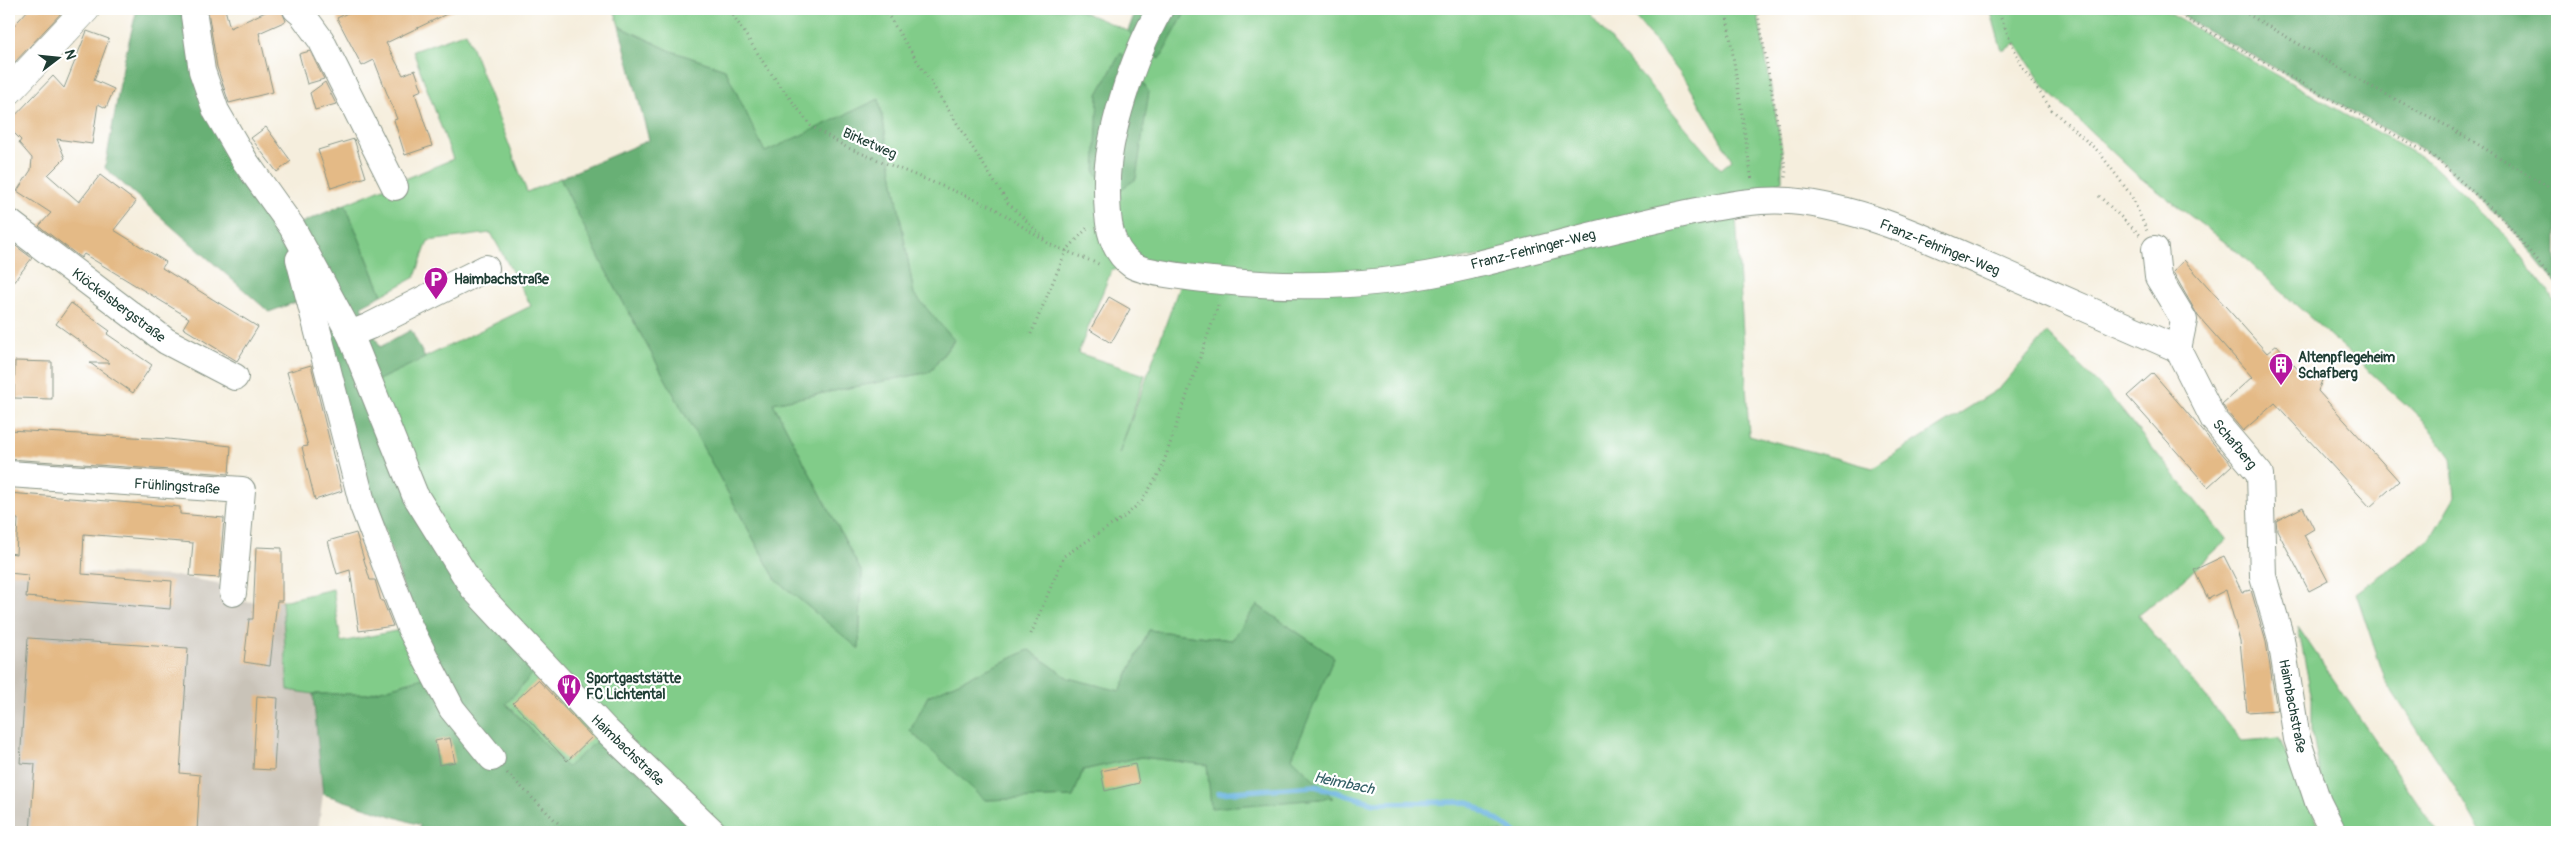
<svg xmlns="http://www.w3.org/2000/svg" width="2566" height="841" font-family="Pangolin,sans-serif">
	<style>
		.industrial { fill: #c9c3b8 }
		.green { fill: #81cc89; stroke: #50845e; fill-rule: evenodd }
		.forest { fill: #68b075; stroke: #447654 }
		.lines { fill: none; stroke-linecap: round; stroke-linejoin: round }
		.stream { stroke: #65b1de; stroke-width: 5.5 }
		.building { fill: #e4ba86 }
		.minor-casing { stroke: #8a9688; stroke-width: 28 }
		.major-casing { stroke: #8a9688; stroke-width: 29 }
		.path { stroke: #8a9688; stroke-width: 3; stroke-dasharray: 1 4; stroke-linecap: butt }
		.minor { stroke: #fff; stroke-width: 26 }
		.major { stroke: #fff; stroke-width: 28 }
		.labels { text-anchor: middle; stroke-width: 4.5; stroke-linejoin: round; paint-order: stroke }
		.street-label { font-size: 14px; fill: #1f3d34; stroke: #fff }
		.poi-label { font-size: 14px; font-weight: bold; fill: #1f3d34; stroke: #fff; text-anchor: start }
		.water-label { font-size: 15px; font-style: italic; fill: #346067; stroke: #fff }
	</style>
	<rect width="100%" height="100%" fill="#fff"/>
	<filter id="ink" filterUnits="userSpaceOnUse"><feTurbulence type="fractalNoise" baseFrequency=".02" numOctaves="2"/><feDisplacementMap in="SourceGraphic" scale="10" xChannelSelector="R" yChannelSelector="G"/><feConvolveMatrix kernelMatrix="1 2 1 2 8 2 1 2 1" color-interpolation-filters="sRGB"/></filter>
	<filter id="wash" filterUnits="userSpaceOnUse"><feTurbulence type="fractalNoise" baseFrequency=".0096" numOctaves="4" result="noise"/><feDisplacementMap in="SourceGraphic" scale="20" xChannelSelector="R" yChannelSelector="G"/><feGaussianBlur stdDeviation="1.12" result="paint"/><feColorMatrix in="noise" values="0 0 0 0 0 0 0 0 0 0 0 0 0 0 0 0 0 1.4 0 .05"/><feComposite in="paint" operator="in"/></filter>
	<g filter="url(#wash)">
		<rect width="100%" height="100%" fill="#f5eedd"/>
		<path class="industrial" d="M9,569L175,576L218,583L233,602L282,601L288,689L313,694L323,794L318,832H10Z"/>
		<g class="green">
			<path d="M614,9H1076L1128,31L1159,59L1187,9H1585L1721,169L1732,160L1687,82L1629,9H1757L1782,150V181L1764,190L1512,250L1356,278L1261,280L1185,277L1233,292L1387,289L1469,275L1692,218L1736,215L1749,435L1873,468L2000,388L2047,333L2111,397L2227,540L2183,580L2138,615L2242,741L2279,738L2321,832H708L662,791L597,742L567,768L506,703L535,671L475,590L415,495L370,384L531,306L491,233L428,241L415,277L382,295L345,204L453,159L413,51L466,32L527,192L560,178L605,269L776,580L859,648L862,573L773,403L930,372L954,341L914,294L879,99L765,153L725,69L671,51L619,26ZM1112,269L1183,276L1119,454L1145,375L1078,353ZM1257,605L1334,657L1291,758L1333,798L1211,807L1208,765L1141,757L1083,770L1073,797L986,800L910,731L928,696L1029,650L1068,678L1120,691L1149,630L1232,640Z"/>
			<path d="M1990,9H2162L2429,162L2499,228L2557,303V832H2481L2454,785L2386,682L2356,593L2430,539L2455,496L2451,458L2424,421L2239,253L2138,176L2046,89L2016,44L2002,51Z"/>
			<path d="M333,589L341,642L410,628L441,673L367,694H313L288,690L282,601Z"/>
			<path d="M2298,627L2424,813L2438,832H2342L2324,797L2312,730V698Z"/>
		</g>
		<g class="forest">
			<path d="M137,9H186L202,71L292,227L345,204L382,295L361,306L380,347L411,330L425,358L370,384L415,495L535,671L506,704L567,767L597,741L662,791L708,832H419L420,825L323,794L313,694H367L441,673L416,625L307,298L269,312L105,168L124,61Z"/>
			<path d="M1136,9H1187L1160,59L1128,31Z"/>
			<path d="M2173,9H2557V285L2504,220L2433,156L2190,21Z"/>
			<path d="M619,26L671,51L725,69L765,152L879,99L914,294L954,340L930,372L773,403L862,573L859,649L776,580L605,269L560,178L649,140Z"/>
			<path d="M1121,52L1149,92L1136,179L1117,192L1095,173L1098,94Z"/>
			<path d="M1257,605L1334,657L1292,758L1333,798L1211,808L1207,765L1141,757L1083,770L1073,797L985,800L910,731L928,696L1029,650L1068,678L1120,691L1149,630L1232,640Z"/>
		</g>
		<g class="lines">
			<path class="stream" d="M1219,793L1315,786L1374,803L1469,802L1515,832"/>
		</g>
		<g id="blocks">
			<g class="building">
				<path d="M29,9H65L14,63L9,58V31Z"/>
				<path d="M216,9H225L230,28L272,9H281L286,21L259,33L273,92L229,103L217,67L208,11Z"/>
				<path d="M356,9H457L386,43L403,75L415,70L422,90L415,93L432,146L405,155L394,120L397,119L374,60L362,66L337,18Z"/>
				<path d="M87,31L109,39L94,80L114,89L106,108L98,104L92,144L57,139L65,158L48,175L79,202L100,175L136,202L114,230L166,262L162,268L258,327L237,361L183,328L189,318L84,254L81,258L39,226L51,213L17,191L31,170L32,158L19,143L21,140L9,128V122L53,76L64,88Z"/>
				<path d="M310,51L324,79L307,84L299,54Z"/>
				<path d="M325,82L336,104L315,110L310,93Z"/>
				<path d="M266,127L291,161L277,172L251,138Z"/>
				<path d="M354,139L366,177L331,188L318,150Z"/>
				<path d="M9,241L32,258L9,288Z"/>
				<path d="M2184,260L2267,353L2277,345L2300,372H2325L2318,391L2399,481L2370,507L2275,403L2243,431L2227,412L2222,404L2252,377L2198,316L2173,272Z"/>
				<path d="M1109,297L1130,309L1111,343L1090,330Z"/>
				<path d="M71,303L110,331L107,334L152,365L133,393L90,363H110L56,324Z"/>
				<path d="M15,361L52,362V399L14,398Z"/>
				<path d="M311,365L342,491L315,500L302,447L308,446L287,372Z"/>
				<path d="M2153,373L2232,465L2208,487L2127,396Z"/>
				<path d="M9,430L168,439L231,446L229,474L9,459Z"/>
				<path d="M9,493L180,507V514L224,518L219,578L190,576L193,543L84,534L82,574L172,581L170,609L26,597L28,575L9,573V553L16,554L18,519L9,518Z"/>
				<path d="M2303,507L2314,529L2304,535L2328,581L2309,591L2277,530L2276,521Z"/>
				<path d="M356,533L370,580H375L381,601H383L393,626L359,631L350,570L337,574L328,541Z"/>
				<path d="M256,547L282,548V601H277L270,666L244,662L249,619H253Z"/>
				<path d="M2224,556L2242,592L2251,590L2266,642L2277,710L2247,712L2240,641L2226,590L2208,599L2194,570Z"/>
				<path d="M28,638L188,648L180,773L200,775L197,832H30L35,764L20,763Z"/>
				<path d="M538,680L592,737L567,761L513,703Z"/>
				<path d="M257,696L278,698L274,770L253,769Z"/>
				<path d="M450,738L455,762L439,765L435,741Z"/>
				<path d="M1135,764L1139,783L1105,791L1101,771Z"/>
			</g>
		</g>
	</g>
	<g filter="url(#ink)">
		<use href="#blocks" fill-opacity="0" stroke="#8a9688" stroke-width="1"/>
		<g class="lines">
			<defs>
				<g id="minor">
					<path d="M193,9L202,71L216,111L245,161L292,227L350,334L415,495L473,588L606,730L713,832"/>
					<path d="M296,9L302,14L321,40L395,187"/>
					<path d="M1160,9C1134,54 1105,139 1107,190C1107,216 1108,248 1132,265C1144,273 1196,278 1212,280C1298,290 1386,286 1470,266C1541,249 1611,229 1683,214C1719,207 1753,198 1790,201C1860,207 1927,239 1991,267C2053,294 2116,322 2178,349"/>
					<path d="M9,222L166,341L235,377"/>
					<path d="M2155,249L2158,277L2184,320L2178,349"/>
					<path d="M299,259L363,506L390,577L410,628L452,709L492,758"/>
					<path d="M350,334L370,326L486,268"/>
					<path d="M2178,349L2214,420L2260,474L2263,576L2281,639L2297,739L2318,802L2333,832"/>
					<path d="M9,474L242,490L233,593"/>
				</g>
				<path id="major" d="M9,91L86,9"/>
			</defs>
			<use href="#minor" class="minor-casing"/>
			<use href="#major" class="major-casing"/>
			<g class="path">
				<path d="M725,9L733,15L767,68L811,126L846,147L991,206L1051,245"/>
				<path d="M884,9L1008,203L1045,239"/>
				<path d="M1726,9L1752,181"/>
				<path d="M1757,9L1786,171L1785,178"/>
				<path d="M1997,9L2022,67L2052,110L2099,152L2131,195L2147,231"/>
				<path d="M2173,9L2190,21L2433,156L2504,220L2557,285"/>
				<path d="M2239,9L2372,87L2449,127L2557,192"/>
				<path d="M2099,196L2140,235"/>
				<path d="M1051,245L1101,265"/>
				<path d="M1031,334L1066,251L1088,227"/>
				<path d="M1031,634L1064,556L1124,517L1142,501L1161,470L1219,303"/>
				<path d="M507,773L567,832"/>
			</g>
			<use href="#minor" class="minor"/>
			<use href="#major" class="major"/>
		</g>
	</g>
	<defs>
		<symbol id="parking-pin" viewBox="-11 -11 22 30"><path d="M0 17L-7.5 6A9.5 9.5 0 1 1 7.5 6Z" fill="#b5179e" stroke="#fff"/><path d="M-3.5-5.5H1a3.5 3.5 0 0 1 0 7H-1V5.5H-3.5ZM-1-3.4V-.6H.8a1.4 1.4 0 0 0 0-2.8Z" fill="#fff"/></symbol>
		<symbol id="building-pin" viewBox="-11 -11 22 30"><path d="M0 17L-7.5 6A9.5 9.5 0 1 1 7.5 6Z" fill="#b5179e" stroke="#fff"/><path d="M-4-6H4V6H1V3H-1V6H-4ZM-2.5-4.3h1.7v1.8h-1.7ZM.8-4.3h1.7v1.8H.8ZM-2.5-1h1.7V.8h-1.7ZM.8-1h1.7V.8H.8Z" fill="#fff"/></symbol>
		<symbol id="restaurant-pin" viewBox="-11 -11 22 30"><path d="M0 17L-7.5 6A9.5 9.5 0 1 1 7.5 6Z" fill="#b5179e" stroke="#fff"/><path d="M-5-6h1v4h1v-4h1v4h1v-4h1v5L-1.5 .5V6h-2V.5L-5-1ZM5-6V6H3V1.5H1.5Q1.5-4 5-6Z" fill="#fff"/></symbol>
	</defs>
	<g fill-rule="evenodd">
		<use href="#parking-pin" x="422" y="265" width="28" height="38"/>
		<use href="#building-pin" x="2267" y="351" width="28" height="38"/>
		<use href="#restaurant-pin" x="555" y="672" width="28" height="38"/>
	</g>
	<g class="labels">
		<g class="street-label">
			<text transform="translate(870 143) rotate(24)" y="5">Birketweg</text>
			<text transform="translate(1940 247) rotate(22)" y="5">Franz-Fehringer-Weg</text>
			<text transform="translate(1533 249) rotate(-14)" y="5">Franz-Fehringer-Weg</text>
			<text transform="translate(119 305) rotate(37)" y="5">Klöckelsbergstraße</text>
			<text transform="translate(2235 444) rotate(50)" y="5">Schafberg</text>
			<text transform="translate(177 486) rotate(4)" y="5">Frühlingstraße</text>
			<text transform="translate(2293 706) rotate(79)" y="5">Haimbachstraße</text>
			<text transform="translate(628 750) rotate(44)" y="5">Haimbachstraße</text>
		</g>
		<g class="poi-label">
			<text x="454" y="284">Haimbachstraße</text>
			<text x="2298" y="362">Altenpflegeheim<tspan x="2298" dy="16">Schafberg</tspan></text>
			<text x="586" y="683">Sportgaststätte<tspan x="586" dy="16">FC Lichtental</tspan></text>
		</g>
		<g class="water-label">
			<text transform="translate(1344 783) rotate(12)" y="5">Heimbach</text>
		</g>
	</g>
	<rect width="2566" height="841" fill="none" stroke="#fff" stroke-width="30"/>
	<g transform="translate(58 58) rotate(74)" stroke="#ffffff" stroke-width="4" paint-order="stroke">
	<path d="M0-4L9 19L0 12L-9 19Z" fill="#1f3d34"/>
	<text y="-8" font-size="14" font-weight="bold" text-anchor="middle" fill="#1f3d34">N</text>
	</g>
</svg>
